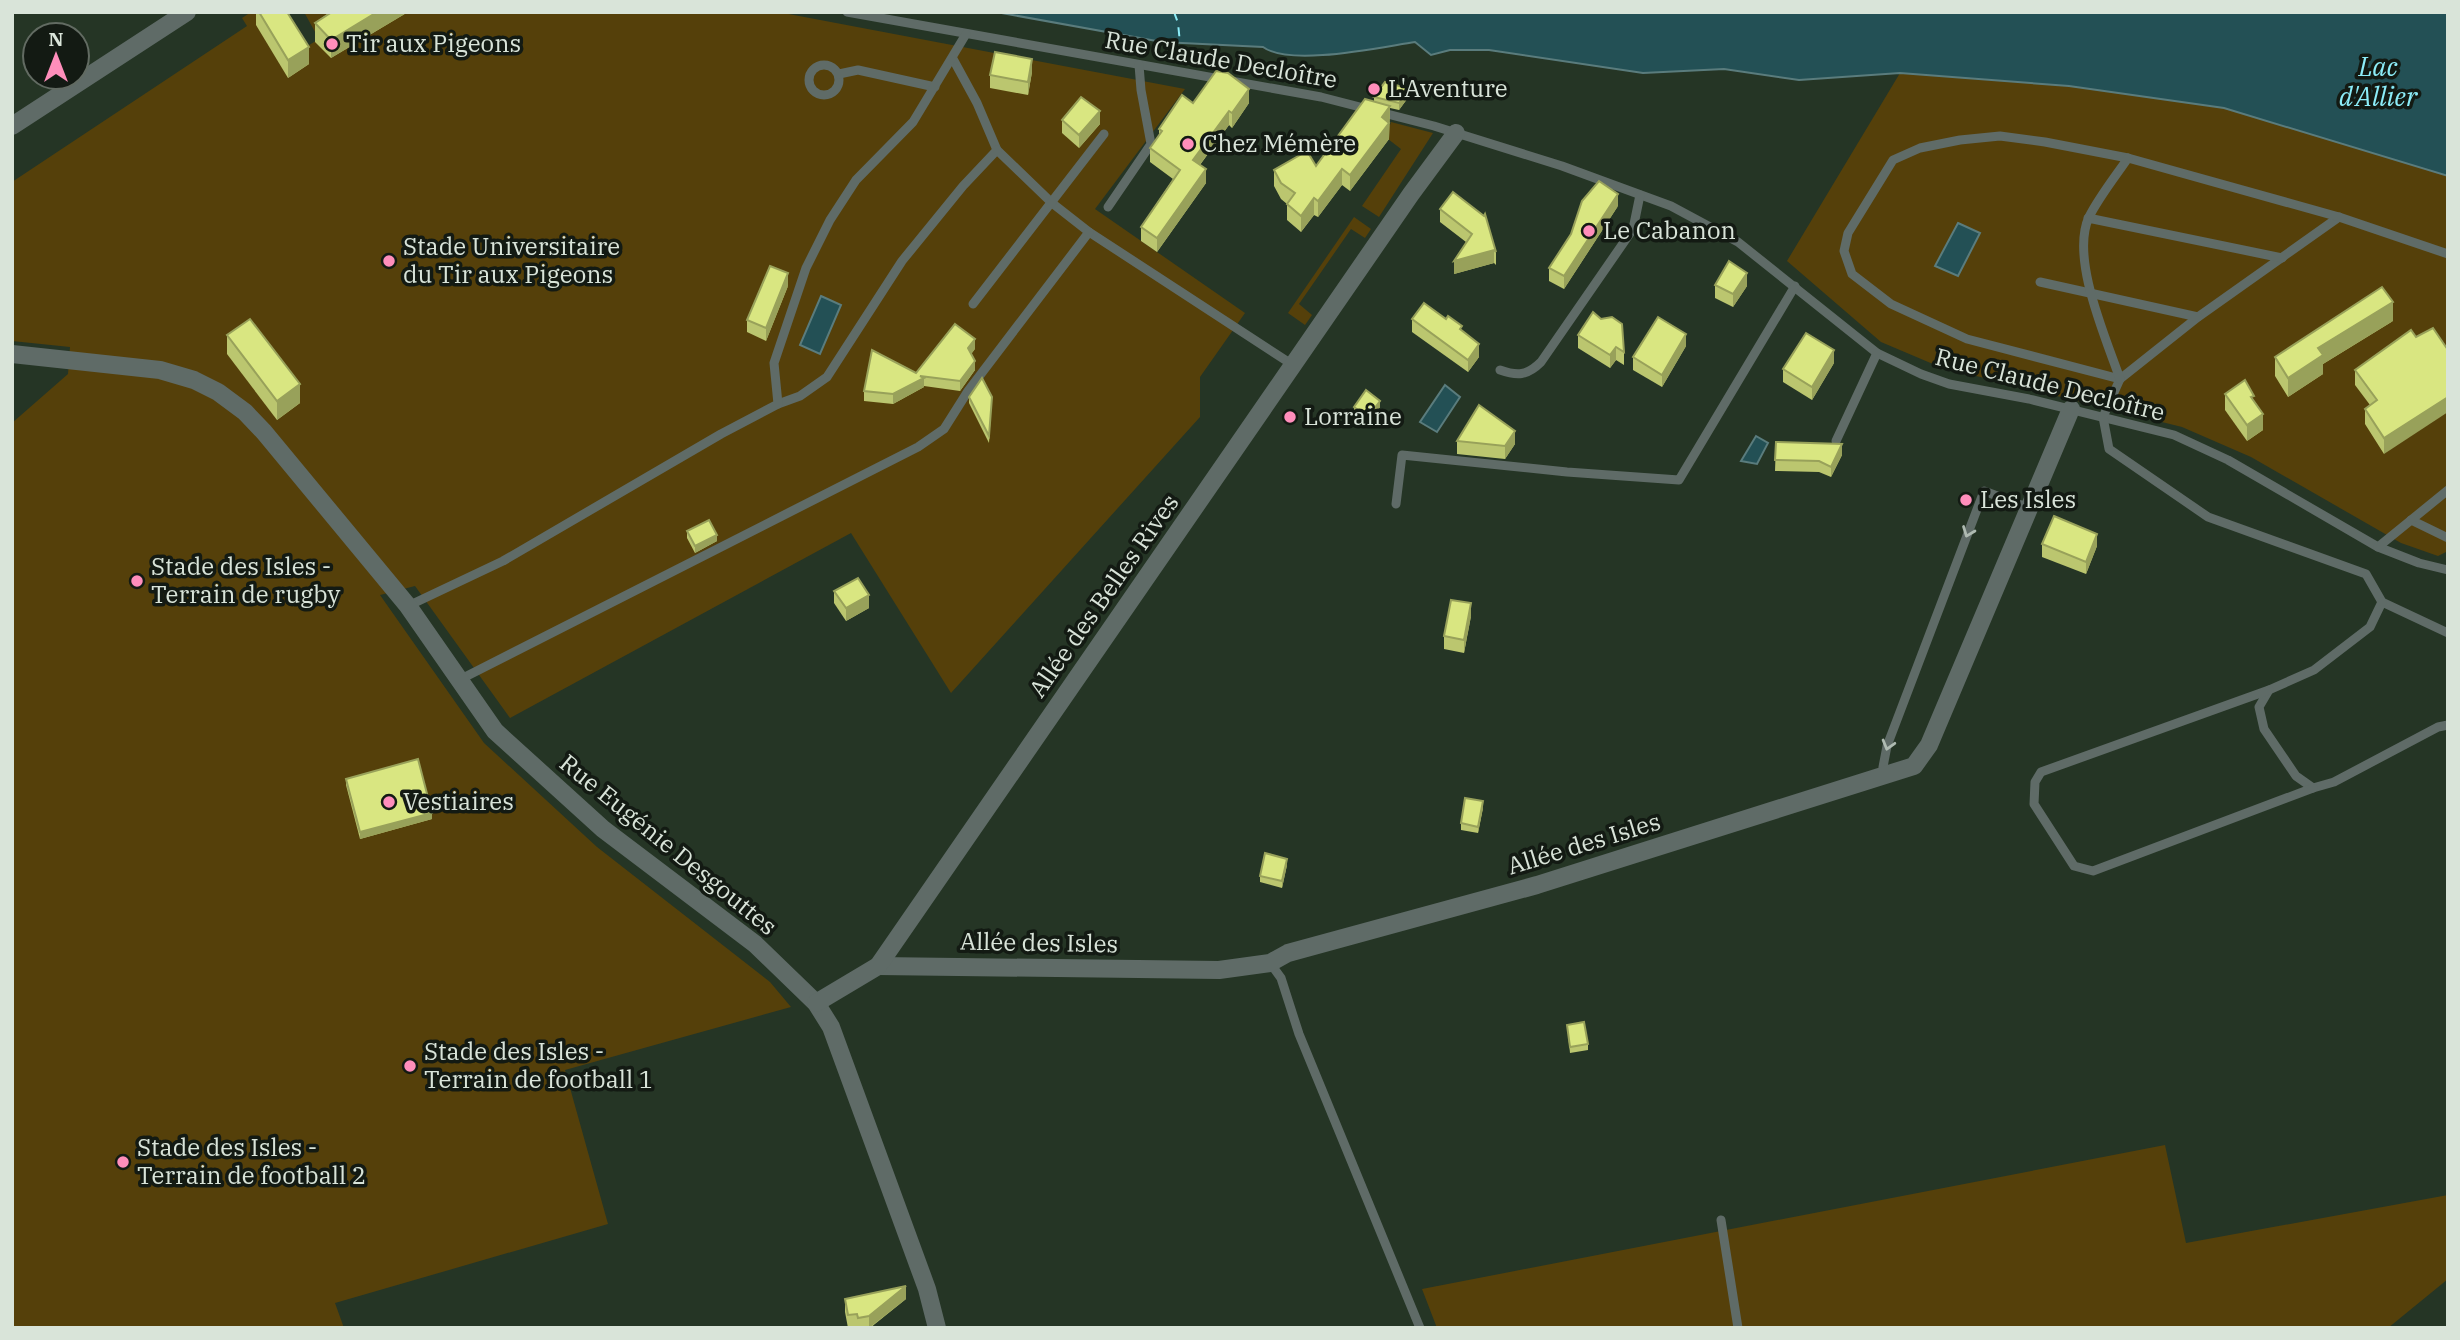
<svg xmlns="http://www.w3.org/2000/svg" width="2460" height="1340" font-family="'IBM Plex Serif',serif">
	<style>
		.green { fill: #55400a }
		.water { fill: #235055; stroke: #5a7c7d; stroke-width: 2 }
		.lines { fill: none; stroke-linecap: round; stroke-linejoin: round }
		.ferry { stroke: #8cedf8; stroke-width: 2; stroke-dasharray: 9 7; stroke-linecap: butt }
		.lane { stroke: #5f6b67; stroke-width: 9 }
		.street { stroke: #5f6b67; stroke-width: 18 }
		.wall { fill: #bbc66f }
		.shaded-wall { fill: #98a15a }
		.building { fill: #d9e681; stroke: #98a15a; stroke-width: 2 }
		.oneway { stroke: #aebab1 }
		.poi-dot { fill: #ff8ebb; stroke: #131a13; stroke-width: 2.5 }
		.labels { text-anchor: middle; stroke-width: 7; stroke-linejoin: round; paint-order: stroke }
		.poi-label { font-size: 24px; fill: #d9e4d9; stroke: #131a13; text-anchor: start }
		.street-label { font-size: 24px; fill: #d9e4d9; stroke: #131a13 }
		.water-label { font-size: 26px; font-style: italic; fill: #8cedf8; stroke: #131a13 }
	</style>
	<rect width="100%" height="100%" fill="#253525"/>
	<g class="green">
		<path d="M251,12H275L301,50L319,39L304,12H778L1185,89L1095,209L1245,313L1200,377V417L951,693L851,533L510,718L415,586L380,595L484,743L597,847L770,982L791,1007L565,1070L608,1224L335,1303L344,1328H12V423L68,374L70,347L12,341V182L247,26L242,18Z"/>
		<path d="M1900,73L2069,86L2224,108L2448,176V551L2438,556L2401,543L2251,457L2182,427L1940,367L1881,342L1787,261Z"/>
		<path d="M1391,122L1433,133L1379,217L1362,206L1401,149L1388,139L1387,124L1390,125Z"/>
		<path d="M1354,217L1371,229L1365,238L1351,229L1299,304L1312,315L1305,325L1288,313Z"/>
		<path d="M2165,1145L2186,1243L2448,1195V1279L2388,1328H1437L1422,1289Z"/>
	</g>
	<g class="water">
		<path d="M996,12H2448V176L2224,108L2069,86L1900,73L1799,80L1724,69L1643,73L1489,50H1450L1431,55L1415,42C1381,47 1290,67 1263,47L1162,42Z"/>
		<path d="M1958,223L1980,233L1958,276L1935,266Z"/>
		<path d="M821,296L841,305L820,354L800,345Z"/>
		<path d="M1445,385L1460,397L1437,432L1420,422Z"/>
		<path d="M1756,436L1768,443L1757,464L1741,461Z"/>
	</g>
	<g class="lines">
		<path class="ferry" d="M1174,12L1178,23L1180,43"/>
		<g class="lane">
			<path d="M847,12L1321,97L1434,126L1562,166L1671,206L1738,242L1877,353L1921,374L1949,384L2029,399L2174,435L2228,460L2378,547L2419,563L2448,570"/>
			<path d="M953,59L977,103L997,150L1052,203L1089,232L1293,365"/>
			<circle cx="824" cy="80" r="15"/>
			<path d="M839,74L858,70L935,87"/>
			<path d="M1108,207L1151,144L1141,90L1139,65"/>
			<path d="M2339,217L2198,317L2120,379L2103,417L2109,449L2208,517L2366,574L2382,602L2448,633"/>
			<path d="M2088,218L2282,258"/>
			<path d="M2040,282L2198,317"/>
			<path d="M973,304L1104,134"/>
			<path d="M1500,370C1517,376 1527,376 1541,362L1633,229L1640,195"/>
			<path d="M2120,379L1967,339L1891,304L1852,274L1844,251L1848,233L1893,160L1920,148L1960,140L2000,136L2045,142L2128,158L2339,217L2448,254"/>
			<path d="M2120,379C2106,338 2070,258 2089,217C2099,197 2115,177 2128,158"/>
			<path d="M778,404L800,396L827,377L902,261L963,186L997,150"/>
			<path d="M1836,441L1877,353"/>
			<path d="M1396,504L1402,455L1567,472L1679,480L1795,286"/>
			<path d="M2411,520L2448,538"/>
			<path d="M2378,547L2448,490"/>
			<path d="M2382,602L2370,627L2314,670L2269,690L2259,707L2264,729L2296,776L2313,788L2334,782L2438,727L2448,725"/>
			<path d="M408,606L503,561L721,434L778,404L774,363L806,268L830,220L856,180L913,122L966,34"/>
			<path d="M461,679L918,447L944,429L968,391L1089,232"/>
			<path d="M2269,690L2041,772L2035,782L2034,804L2074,866L2093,871L2313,788"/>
			<path d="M1885,776L1883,767L1887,746L1984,491L2029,508"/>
			<path d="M1270,963L1281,978L1299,1034L1420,1328"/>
			<path d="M1721,1220L1738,1328"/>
		</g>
		<g class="street">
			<path d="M12,126L187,12"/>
			<path d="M12,354L160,370L194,380L218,392L245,412L264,432L408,606L495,731L603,829L755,944L816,1003L831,1027L927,1289L937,1328"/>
			<path d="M878,966L1219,970L1270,963L1288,953L1537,885L1914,766L1929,745L2071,409"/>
			<path d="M816,1003L878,966L887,953L1411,194L1456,133"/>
		</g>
	</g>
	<g class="wall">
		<path d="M256,12H287L309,64L288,78L256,25Z"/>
		<path d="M330,12H408L331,58L315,42V23Z"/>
		<path d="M1032,72L1028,95L990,88V75Z"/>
		<path d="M1410,95L1399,110L1390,108L1389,139L1350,191L1342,185L1318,217L1314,215L1301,232L1287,220V204L1281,199L1274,186V170L1316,166L1374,102V97Z"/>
		<path d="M1193,103H1249L1232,128L1229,125L1200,165L1206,183L1157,252L1141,241V227L1173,179L1150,162V148L1159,135V129Z"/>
		<path d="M1062,120L1100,124L1079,148L1062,133Z"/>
		<path d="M1618,206L1564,289L1549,281V268Z"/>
		<path d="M1440,209L1496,252V265L1494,263L1454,274L1466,242L1440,222Z"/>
		<path d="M1715,285L1747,286L1733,307L1715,298Z"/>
		<path d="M788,286L766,341L747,332V320Z"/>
		<path d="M1593,312L1624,352V365L1616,360L1610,368L1578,348V335Z"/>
		<path d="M1412,319L1462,331L1479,357L1468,372L1412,332Z"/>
		<path d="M2393,321L2323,364V374L2288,397L2275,376V357Z"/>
		<path d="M2411,330L2384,454L2365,424V409L2370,405L2355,385V370Z"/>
		<path d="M227,335L300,403L277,420L227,354Z"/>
		<path d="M1686,346L1662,387L1633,370V357Z"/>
		<path d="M975,349L971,354L975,370L960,391L924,386V387L893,404L864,401V391L916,373Z"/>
		<path d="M1834,363L1812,400L1783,382V369Z"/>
		<path d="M2225,394L2254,401L2263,430L2247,441L2225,410Z"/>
		<path d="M969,397H992L989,443L969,403Z"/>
		<path d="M1354,407H1380L1368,424L1354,413Z"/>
		<path d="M1457,441L1515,444L1505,459L1457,454Z"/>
		<path d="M1776,442L1842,455L1831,477L1819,472L1775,471Z"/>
		<path d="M687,531L717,541L695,553L687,538Z"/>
		<path d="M2042,544L2097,546L2086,574L2042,557Z"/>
		<path d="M834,591L869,608L846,621L834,603Z"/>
		<path d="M1471,616L1464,653L1444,649V636Z"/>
		<path d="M346,779L432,819L360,839L346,785Z"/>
		<path d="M1483,808L1478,833L1461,830V823Z"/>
		<path d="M1287,865L1282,888L1260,882V876Z"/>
		<path d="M1567,1025L1588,1044V1050L1570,1053Z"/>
		<path d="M845,1299H906L870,1328H848L845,1312Z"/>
	</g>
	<g class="shaded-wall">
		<path d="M377,12H408L331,58V40Z"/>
		<path d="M309,47V64L288,78V60Z"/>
		<path d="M1032,59V72L1028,95V82Z"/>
		<path d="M1249,89V103L1232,128V113Z"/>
		<path d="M1410,89V95L1399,110V103Z"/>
		<path d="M1390,106L1389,139L1350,191V175L1382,117Z"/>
		<path d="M1100,111V124L1079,148V135Z"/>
		<path d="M1229,111V125L1193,174V160Z"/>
		<path d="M1206,169V183L1157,252V238Z"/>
		<path d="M1342,169V185L1318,217V201Z"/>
		<path d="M1618,194V206L1564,289V276Z"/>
		<path d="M1314,198V215L1301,232V216Z"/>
		<path d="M1494,250V263L1454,274V261Z"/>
		<path d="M788,273V286L766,341V328Z"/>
		<path d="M1747,273V286L1733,307V294Z"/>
		<path d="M2393,302V321L2323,364V374L2288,397V378L2318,348Z"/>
		<path d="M1686,334V346L1662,387V375Z"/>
		<path d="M975,339V349L968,358V348Z"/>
		<path d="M1479,344V357L1468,372V360Z"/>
		<path d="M1616,347V360L1610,368V355Z"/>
		<path d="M1834,350V363L1812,400V387Z"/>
		<path d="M975,361V370L960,391V381Z"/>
		<path d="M924,378V387L893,404V394Z"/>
		<path d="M300,384V403L277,420V401Z"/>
		<path d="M2448,397V412L2384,454V438Z"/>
		<path d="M1380,401V407L1368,424V417Z"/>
		<path d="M2263,414V430L2247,441V425Z"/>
		<path d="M1515,431V444L1505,459V446Z"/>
		<path d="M1842,444V455L1831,477V467Z"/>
		<path d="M2097,534V546L2086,574V562Z"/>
		<path d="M717,535V541L695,553V546Z"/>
		<path d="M869,595V608L846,621V608Z"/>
		<path d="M1471,603V616L1464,653V640Z"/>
		<path d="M1483,801V808L1478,833V827Z"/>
		<path d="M432,813V819L360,839V832Z"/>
		<path d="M1287,859V865L1282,888V881Z"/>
		<path d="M906,1286V1299L869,1328V1316Z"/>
	</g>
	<g class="building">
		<path d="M259,12H287L309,47L288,60Z"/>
		<path d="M332,12H377L331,40L315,23Z"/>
		<path d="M995,52L1032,59L1028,82L990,75Z"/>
		<path d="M1216,71L1228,73L1249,89L1232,113L1229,111L1193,160L1206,169L1157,238L1141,227L1180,170L1150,148L1162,131L1159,129L1182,95L1193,103Z"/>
		<path d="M1385,82L1410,89L1399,103L1374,97Z"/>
		<path d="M1081,97L1100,111L1079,135L1062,120Z"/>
		<path d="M1365,99L1390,106L1382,117L1389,123L1350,175L1342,169L1318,201L1314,198L1301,216L1287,204L1295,193L1281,183L1274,170L1307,151L1316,166Z"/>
		<path d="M1599,181L1618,194L1564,276L1549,268L1571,234L1582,201Z"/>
		<path d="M1453,192L1484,216L1485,214L1496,252L1494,250L1454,261L1472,234L1440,209Z"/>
		<path d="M1729,261L1747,273L1733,294L1715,285Z"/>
		<path d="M770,266L788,273L766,328L747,320Z"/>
		<path d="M2382,287L2393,302L2318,348L2323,355L2288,378L2275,357Z"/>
		<path d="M1424,303L1446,319L1448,316L1462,326L1460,329L1479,344L1468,360L1412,319Z"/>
		<path d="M1593,312L1601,319L1612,317L1622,324L1624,352L1616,347L1610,355L1578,335Z"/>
		<path d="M1658,317L1686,334L1662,375L1633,357Z"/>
		<path d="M250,319L300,384L277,401L227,335Z"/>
		<path d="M955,324L975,339L968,348L975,361L960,381L920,376L924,378L893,394L864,391L872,350L916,373Z"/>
		<path d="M2433,328L2448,350V397L2384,438L2365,409L2377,400L2355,370L2411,330L2416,337Z"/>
		<path d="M1806,333L1834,350L1812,387L1783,369Z"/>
		<path d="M982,378L992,397L989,436L969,397Z"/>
		<path d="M2245,380L2254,396L2251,397L2263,414L2247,425L2225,394Z"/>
		<path d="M1366,390L1380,401L1368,417L1354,407Z"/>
		<path d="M1479,405L1515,431L1505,446L1457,441Z"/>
		<path d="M1776,442L1842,444L1831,467L1819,461L1775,460Z"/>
		<path d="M2054,516L2097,534L2086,562L2042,544Z"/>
		<path d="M709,520L717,535L695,546L687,531Z"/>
		<path d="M858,578L869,595L846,608L834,591Z"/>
		<path d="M1451,600L1471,603L1464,640L1444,636Z"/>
		<path d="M418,759L432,813L360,832L346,779Z"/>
		<path d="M1465,798L1483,801L1478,827L1461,823Z"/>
		<path d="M1265,853L1287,859L1282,881L1260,876Z"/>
		<path d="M1584,1022L1588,1044L1570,1047L1567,1025Z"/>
		<path d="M906,1286L869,1316L858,1318L857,1314L848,1315L845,1299Z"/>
	</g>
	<defs><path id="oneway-chevron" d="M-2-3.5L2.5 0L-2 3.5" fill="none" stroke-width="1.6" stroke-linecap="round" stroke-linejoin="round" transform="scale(1.75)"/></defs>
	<g class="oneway">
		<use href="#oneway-chevron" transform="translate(1968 532) rotate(111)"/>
		<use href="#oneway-chevron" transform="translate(1888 745) rotate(106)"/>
	</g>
	<g class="poi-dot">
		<circle cx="332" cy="44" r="7"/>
		<circle cx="1374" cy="89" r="7"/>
		<circle cx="1188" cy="144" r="7"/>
		<circle cx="1589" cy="231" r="7"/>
		<circle cx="389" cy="261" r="7"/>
		<circle cx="1290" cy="417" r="7"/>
		<circle cx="1966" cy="500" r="7"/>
		<circle cx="137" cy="581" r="7"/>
		<circle cx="389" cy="802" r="7"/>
		<circle cx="410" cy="1066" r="7"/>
		<circle cx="123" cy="1162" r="7"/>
	</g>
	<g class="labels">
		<g class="poi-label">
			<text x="346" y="52">Tir aux Pigeons</text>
			<text x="1388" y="97">L'Aventure</text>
			<text x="1202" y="152">Chez Mémère</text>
			<text x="1603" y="239">Le Cabanon</text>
			<text x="403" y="255">Stade Universitaire<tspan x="403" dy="28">du Tir aux Pigeons</tspan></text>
			<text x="1304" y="425">Lorraine</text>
			<text x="1980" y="508">Les Isles</text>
			<text x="151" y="575">Stade des Isles -<tspan x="151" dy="28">Terrain de rugby</tspan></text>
			<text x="403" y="810">Vestiaires</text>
			<text x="424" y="1060">Stade des Isles -<tspan x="424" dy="28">Terrain de football 1</tspan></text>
			<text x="137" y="1156">Stade des Isles -<tspan x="137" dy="28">Terrain de football 2</tspan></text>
		</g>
		<g class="street-label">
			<text transform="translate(1221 60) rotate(10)" y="8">Rue Claude Decloître</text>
			<text transform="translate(2050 385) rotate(14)" y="8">Rue Claude Decloître</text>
			<text transform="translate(1104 596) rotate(-55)" y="8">Allée des Belles Rives</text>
			<text transform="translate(1584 844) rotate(-17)" y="8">Allée des Isles</text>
			<text transform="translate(668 845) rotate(39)" y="8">Rue Eugénie Desgouttes</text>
			<text transform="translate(1039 943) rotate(1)" y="8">Allée des Isles</text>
		</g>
		<g class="water-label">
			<text x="2378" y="76">Lac<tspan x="2378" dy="30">d'Allier</tspan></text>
		</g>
	</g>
	<rect width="2460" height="1340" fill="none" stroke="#d9e4d9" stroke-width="28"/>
	<g transform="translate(56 56)"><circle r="33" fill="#131a13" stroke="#626b62" stroke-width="2"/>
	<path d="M0-5L12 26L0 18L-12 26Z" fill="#ff8ebb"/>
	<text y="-10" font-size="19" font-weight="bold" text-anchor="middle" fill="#d9e4d9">N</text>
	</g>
</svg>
